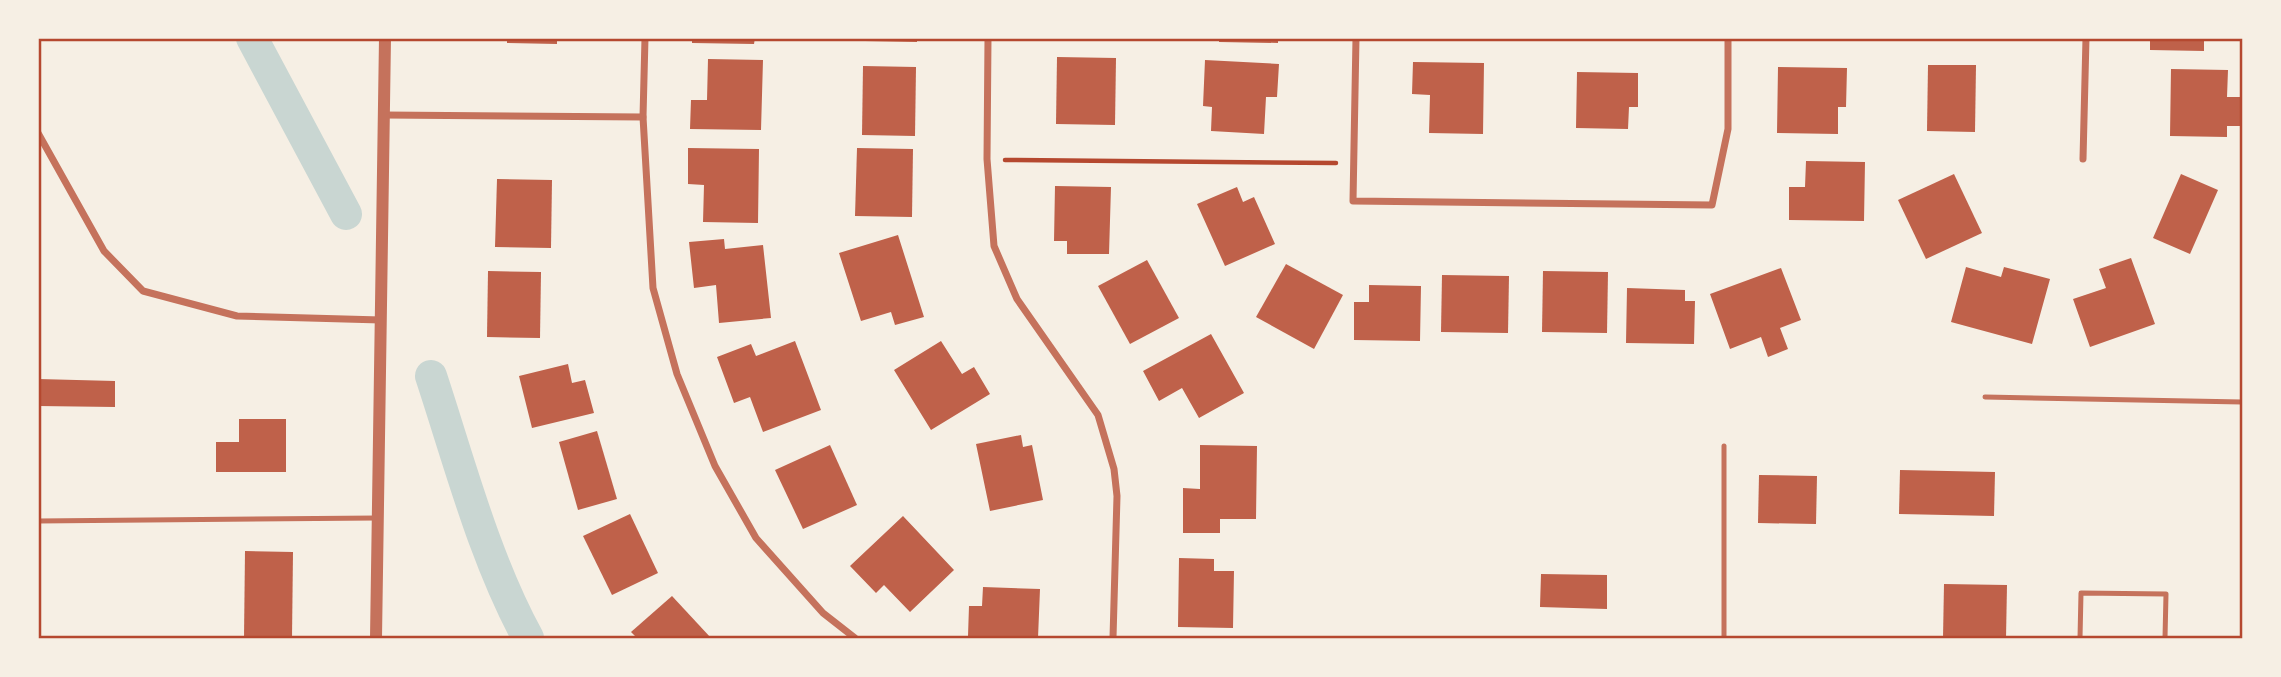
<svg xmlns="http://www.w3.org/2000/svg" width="2281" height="677" font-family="Lora,serif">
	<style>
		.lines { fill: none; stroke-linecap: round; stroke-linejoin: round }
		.canal { stroke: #c9d6d2; stroke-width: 32 }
		.building { fill: #bf614a }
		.path { stroke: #b5482f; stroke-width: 4.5 }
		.service { stroke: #c5725c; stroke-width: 5 }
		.minor { stroke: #c5725c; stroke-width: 7 }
		.tertiary { stroke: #c5725c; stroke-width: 12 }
		.neatline { fill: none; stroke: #b5482f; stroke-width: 2.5 }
	</style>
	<rect width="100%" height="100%" fill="#f6efe4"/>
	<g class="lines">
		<g class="canal">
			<path d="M252,38L346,214"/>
			<path d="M431,376C460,464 484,557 528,638"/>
		</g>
	</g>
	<g class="building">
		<path d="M507,38H557V44L507,43Z"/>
		<path d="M692,38H755L754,44L692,43Z"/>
		<path d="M865,38H917V42L865,41Z"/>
		<path d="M1219,38H1278V43L1219,42Z"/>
		<path d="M1600,38H1636V41H1599Z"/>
		<path d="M2150,38H2204V51L2150,50Z"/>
		<path d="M1057,57L1116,58L1115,125L1056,124Z"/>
		<path d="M708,59L763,60L761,130L690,129L691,100H707Z"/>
		<path d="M1205,60L1279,64L1277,97H1266L1264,134L1211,131L1212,107L1203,106Z"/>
		<path d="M1413,62L1484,63L1483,134L1429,133L1430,95L1412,94Z"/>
		<path d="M1928,65H1976L1975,132L1927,131Z"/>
		<path d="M863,66L916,67L915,136L862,135Z"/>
		<path d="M1778,67L1847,68L1846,107H1838V134L1777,133Z"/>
		<path d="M2171,69L2228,70L2227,97H2242V126H2227V137L2170,136Z"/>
		<path d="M1577,72L1638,73V107H1629L1628,129L1576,128Z"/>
		<path d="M688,148L759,149L758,223L703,222L704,185L688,184Z"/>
		<path d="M857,148L913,149L912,217L855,216Z"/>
		<path d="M1806,161L1865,162L1864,221L1789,220V187H1805Z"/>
		<path d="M1954,174L1982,233L1926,259L1898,200Z"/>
		<path d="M2181,174L2218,190L2190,254L2153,238Z"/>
		<path d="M497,179L552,180L551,248L495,247Z"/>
		<path d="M1055,186L1111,187L1109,254H1067V241H1054Z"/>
		<path d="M1237,187L1243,202L1254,197L1275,244L1225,266L1197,204Z"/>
		<path d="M898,235L924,317L895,325L891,312L861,321L839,253Z"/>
		<path d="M724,239L725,249L763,245L771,318L719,323L716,285L694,288L689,242Z"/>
		<path d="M2131,258L2155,324L2090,347L2073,299L2106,288L2099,269Z"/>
		<path d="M1147,260L1179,318L1130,344L1098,286Z"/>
		<path d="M1286,264L1343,295L1314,349L1256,317Z"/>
		<path d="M1966,267L2001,277L2004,267L2050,279L2032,344L1951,322Z"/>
		<path d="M1781,268L1801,320L1780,328L1788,349L1768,357L1761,337L1730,349L1710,294Z"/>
		<path d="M488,271L541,272L540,338L487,337Z"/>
		<path d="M1543,271L1608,272L1607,333L1542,332Z"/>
		<path d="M1442,275L1509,276L1508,333L1441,332Z"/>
		<path d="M1369,285L1421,286L1420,341L1354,340V302H1369Z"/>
		<path d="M1627,288L1685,290V301H1695L1694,344L1626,343Z"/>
		<path d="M1211,334L1244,393L1199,418L1182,388L1159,401L1143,371Z"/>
		<path d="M795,341L821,410L763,432L750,397L734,403L717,357L751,344L756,356Z"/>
		<path d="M941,341L962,374L974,367L990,394L931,430L894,370Z"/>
		<path d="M568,364L572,383L585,380L594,413L532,428L519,376Z"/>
		<path d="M38,379L115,381V407L38,406Z"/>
		<path d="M239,419H286V472H216V442H239Z"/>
		<path d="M597,431L617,499L578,510L559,442Z"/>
		<path d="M1021,435L1023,447L1032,445L1043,500L990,511L976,444Z"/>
		<path d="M830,445L857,505L803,529L775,470Z"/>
		<path d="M1200,445L1257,446L1256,519H1220V533H1183V488L1200,489Z"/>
		<path d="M1900,470L1995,472L1994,516L1899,514Z"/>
		<path d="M1759,475L1817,476L1816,524L1758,523Z"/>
		<path d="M630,514L658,573L612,595L583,536Z"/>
		<path d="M903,516L954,570L910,612L884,585L876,593L850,566Z"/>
		<path d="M245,551L293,552L292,638H244Z"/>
		<path d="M1179,558L1214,559V571H1234L1233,628L1178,627Z"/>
		<path d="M1541,574L1607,575V609L1540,607Z"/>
		<path d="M1944,584L2007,585L2006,638H1943Z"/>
		<path d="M983,587L1040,589L1038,638L968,636L969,606H982Z"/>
		<path d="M672,596L711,638H637L631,632Z"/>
	</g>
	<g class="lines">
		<path class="path" d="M1005,160L1336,163"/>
		<g class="service">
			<path d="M1985,397L2242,402"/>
			<path d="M38,521L377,518"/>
			<path d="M1724,638V446"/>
			<path d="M2080,638L2081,593L2166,594L2165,638"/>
		</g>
		<g class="minor">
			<path d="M645,38L643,117L653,288L677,374L715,466L756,538L823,613L855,638"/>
			<path d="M988,38L987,159L994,246L1017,299L1098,415L1114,469L1117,496L1113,638"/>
			<path d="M1356,38L1353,201L1712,205L1728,129V38"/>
			<path d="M384,115L643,117"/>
			<path d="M38,133L104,251L143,291L237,316L381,320"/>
			<path d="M2083,159L2086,38"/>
		</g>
		<path class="tertiary" d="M376,638L385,38"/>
	</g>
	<rect width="2281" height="677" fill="none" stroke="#f6efe4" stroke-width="80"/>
	<rect x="40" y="40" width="2201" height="597" class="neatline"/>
</svg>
